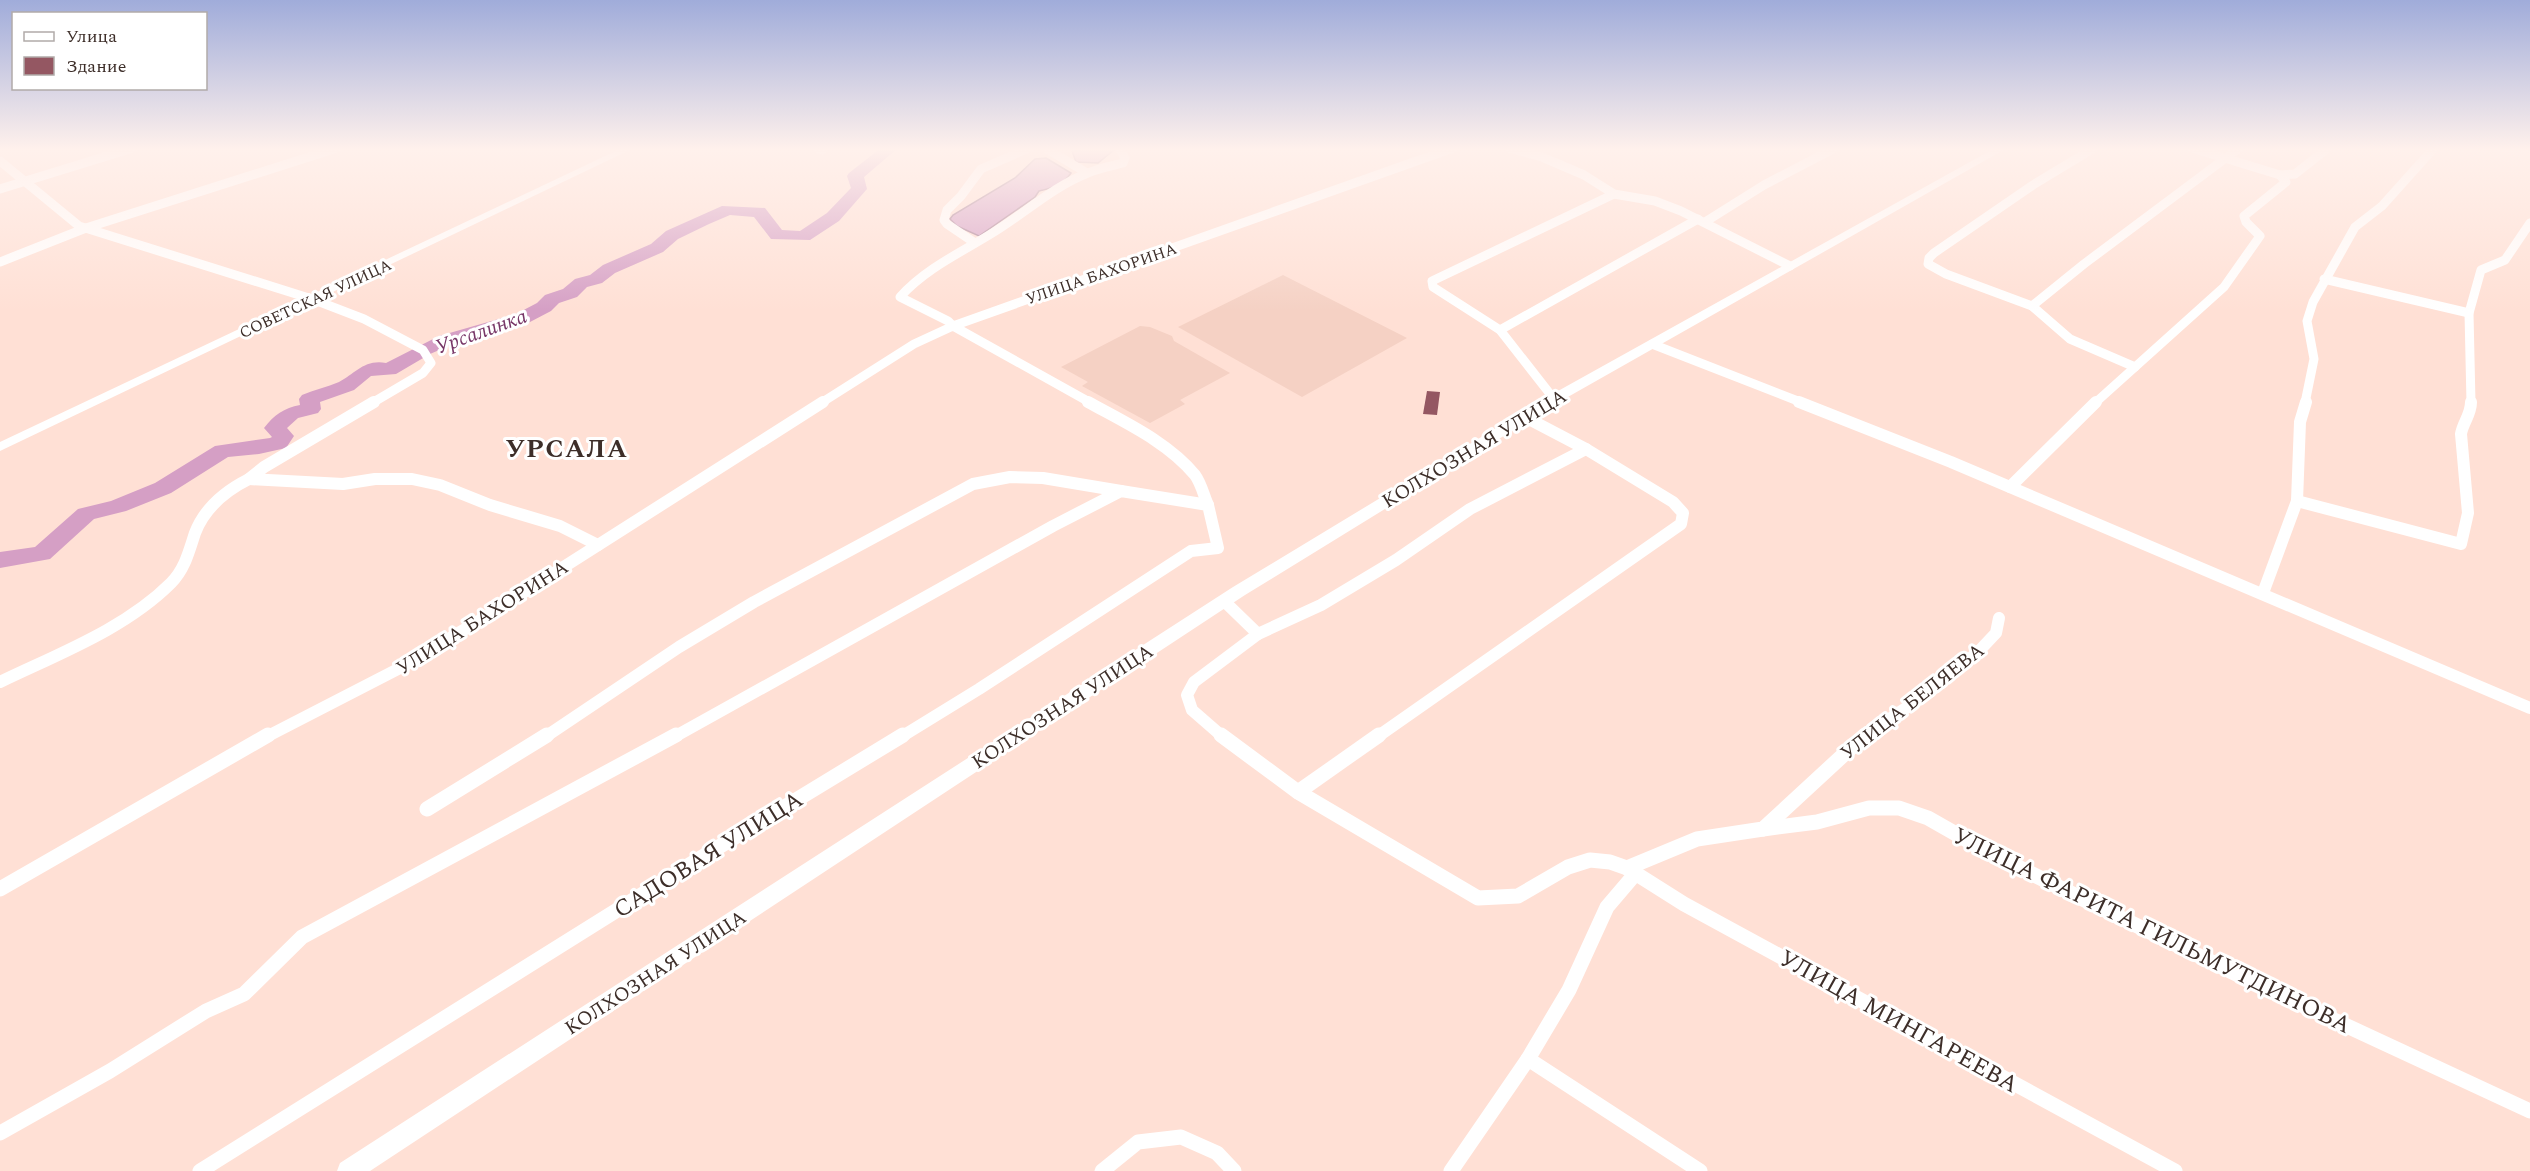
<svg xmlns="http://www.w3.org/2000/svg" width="2530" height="1171" font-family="Spectral,serif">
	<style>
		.built { fill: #f5d1c4 }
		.water { fill: #d59fc5; stroke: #a77d96; stroke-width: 1.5 }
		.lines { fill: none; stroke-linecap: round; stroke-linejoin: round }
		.river { fill: #d59fc5; fill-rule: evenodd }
		.building { fill: #945762 }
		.minor-far2 { stroke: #fff; stroke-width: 9 }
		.minor-far1 { stroke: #fff; stroke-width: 12 }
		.minor { stroke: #fff; stroke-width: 15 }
		.tertiary { fill: #fff; fill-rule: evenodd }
		.secondary { fill: #fff; fill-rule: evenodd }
		.labels { text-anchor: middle; stroke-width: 6; stroke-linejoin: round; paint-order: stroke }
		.far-street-label { font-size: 16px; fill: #3d2e29; stroke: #fff }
		.street-label { font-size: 20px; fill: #3d2e29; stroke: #fff }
		.water-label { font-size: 21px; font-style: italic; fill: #773667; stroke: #fff }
		.near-street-label { font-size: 24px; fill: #3d2e29; stroke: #fff }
		.district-label { font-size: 26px; font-weight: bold; letter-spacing: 1.5px; fill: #3d2e29; stroke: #fff }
	</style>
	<rect width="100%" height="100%" fill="#ffe0d5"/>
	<g class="built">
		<path d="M1283,275L1407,338L1302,397L1178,327Z"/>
		<path d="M1140,326L1150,327L1172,336L1174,341L1230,373L1180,400L1185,404L1150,423L1082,386L1088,382L1061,367Z"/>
	</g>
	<g class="water">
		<path d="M1082,148H1112L1114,150L1098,163L1076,162L1072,151L1081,150Z"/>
		<path d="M1046,158L1071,173C1063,185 1053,188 1039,191L1035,197L979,236L957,226L950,219L953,215L1015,178L1035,159Z"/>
	</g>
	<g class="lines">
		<path class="river" d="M881,148H898L864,177L867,189L839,221L810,240L771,239L754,217L730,215L709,224L678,239L663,252L615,273L602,283L587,287L577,297L559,303L551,311L530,322L453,344L430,354L396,374L371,376L354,390L320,402L321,409L318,413L298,418L287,428L294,436L286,448L259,454L228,457L171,493L126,511L94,519L50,559L0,568V552L35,547L78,509L111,501L155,483L215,446L270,438L272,437L264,428C274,415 284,408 300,405L299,399L302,395C314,390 327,387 339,382C355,374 364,359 386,363L439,336L516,314L537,303L545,295L563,289L575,279L590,275L603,265L651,244L666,231L722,206L765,208L782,230L800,231L827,213L851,188L847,176L849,173Z"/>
	</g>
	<path class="building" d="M1427,391L1440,392L1437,415L1423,414Z"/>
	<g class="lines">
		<g class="minor-far2">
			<path d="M817,148L822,150"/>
			<path d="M1045,148L1087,173"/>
			<path d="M1119,148L1125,158L1123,163C1111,166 1099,168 1088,173C1054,186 1025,213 994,232C962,252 926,268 900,297L948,321L953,326L1453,148"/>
			<path d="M1509,148L1542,157L1584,175L1614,194L1655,201L1681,211L1790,266"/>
			<path d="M2094,148L2033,185L1934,253L1929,258L1928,264L1946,274L2032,306L2070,339L2135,367"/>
			<path d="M2192,148L2280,175L2295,174L2328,148"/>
			<path d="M0,161L79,226L312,299L364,319L423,350L431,363L423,373L372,403"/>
			<path d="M0,189L133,148"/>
			<path d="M1705,222L1764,185L1835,148"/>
			<path d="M975,243L947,224L944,220L947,210L961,196L981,169L1029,148"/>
			<path d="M0,262L86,228L337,148"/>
			<path d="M2324,279L2469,313"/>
			<path d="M2032,306L2084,264L2239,148"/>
			<path d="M1500,330L1698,219"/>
			<path d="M1652,344L1803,403"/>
			<path d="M1554,399L1500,330L1433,287L1432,281L1614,194"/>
			<path d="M821,403L914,344L953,326L1091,403"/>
			<path d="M2095,403L2224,287L2260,236L2246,222L2244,216L2286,182L2280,175"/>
			<path d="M2305,403L2314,359L2307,321L2313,302L2355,227L2382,206L2434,148"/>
			<path d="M2471,403L2469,313L2481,270L2505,260L2530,223"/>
		</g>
		<g class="minor-far1">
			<path d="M374,402L264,467L249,479L343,484L375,479H412L440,485L490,505L560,526L598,545"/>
			<path d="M1088,402C1124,422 1168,442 1195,475C1201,483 1204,496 1208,505"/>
			<path d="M1799,402L1951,462L2530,708"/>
			<path d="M2010,487L2096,402"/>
			<path d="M2297,501L2461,544L2468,513L2461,434C2463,422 2471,415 2471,402"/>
			<path d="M2263,593L2297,501L2300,422L2306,402"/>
			<path d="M1224,601L1258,634L1321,605L1396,560L1470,509L1586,449L1525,417"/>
			<path d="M0,682C58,654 125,629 171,583C185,569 189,551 195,533C205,507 225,491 249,479"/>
			<path d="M266,737L400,668L477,622L823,402"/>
			<path d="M545,737L679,647L754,602L973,484L1010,477L1043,478L1121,491"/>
			<path d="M674,737L1053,526L1121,491L1208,505L1218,548L1191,551L979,689L901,737"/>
			<path d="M1223,737L1192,710L1187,695L1194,682L1258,634"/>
			<path d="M1377,737L1681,524L1683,513L1673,502L1586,449"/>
			<path d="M1863,737L1931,691L1979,651L1996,633L1999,618"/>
		</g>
		<g class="minor">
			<path d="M1221,735L1298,792L1478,898L1518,896L1568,867L1590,860L1610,862L1627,868L1684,904L2175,1171"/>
			<path d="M1298,792L1379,735"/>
			<path d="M427,809L547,735"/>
			<path d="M1763,829L1817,822L1869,808H1899L1928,818L1986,851L2117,916L2263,987L2530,1111"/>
			<path d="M1627,868L1697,839L1763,829L1865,735"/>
			<path d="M0,889L268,735"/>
			<path d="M1528,1059L1700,1171"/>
			<path d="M0,1133L110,1071L206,1011L244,994L302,937L676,735"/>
			<path d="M200,1171L694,862L903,735"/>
			<path d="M1102,1171L1138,1142L1181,1137L1217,1153L1234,1171"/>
			<path d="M1451,1171L1528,1059L1569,990L1607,907L1636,873"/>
		</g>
		<path class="tertiary" d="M622,148H634L0,451V442Z"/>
		<path class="secondary" d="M1995,148H2007L1559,402L1245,595L370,1171H337L340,1163L1233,587L1549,396Z"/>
	</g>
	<linearGradient id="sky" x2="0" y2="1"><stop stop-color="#a0acda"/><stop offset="0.48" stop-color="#fff1ec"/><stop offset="1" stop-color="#fff1ec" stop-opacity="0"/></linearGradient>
	<rect width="2530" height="311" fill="url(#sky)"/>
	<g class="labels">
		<g class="far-street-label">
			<text transform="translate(1101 273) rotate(-19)" y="6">УЛИЦА БАХОРИНА</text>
			<text transform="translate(315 298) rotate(-25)" y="6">СОВЕТСКАЯ УЛИЦА</text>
		</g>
		<g class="street-label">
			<text transform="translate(1474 448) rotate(-31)" y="7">КОЛХОЗНАЯ УЛИЦА</text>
			<text transform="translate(482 617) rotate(-32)" y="7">УЛИЦА БАХОРИНА</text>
			<text transform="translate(1912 701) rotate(-38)" y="7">УЛИЦА БЕЛЯЕВА</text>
			<text transform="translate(1062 706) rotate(-33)" y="7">КОЛХОЗНАЯ УЛИЦА</text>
			<text transform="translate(655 972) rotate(-33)" y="7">КОЛХОЗНАЯ УЛИЦА</text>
		</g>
		<g class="water-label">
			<text transform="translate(481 331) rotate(-20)" y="7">Урсалинка</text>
		</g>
		<g class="near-street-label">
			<text transform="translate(708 854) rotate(-32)" y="8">САДОВАЯ УЛИЦА</text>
			<text transform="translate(2152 930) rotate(26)" y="8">УЛИЦА ФАРИТА ГИЛЬМУТДИНОВА</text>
			<text transform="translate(1899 1021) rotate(29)" y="8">УЛИЦА МИНГАРЕЕВА</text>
		</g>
		<g class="district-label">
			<text x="567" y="457">УРСАЛА</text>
		</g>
	</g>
	<rect x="12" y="12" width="195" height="78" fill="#ffffff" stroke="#b1aba9" stroke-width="1.5"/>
	<rect x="24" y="32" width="30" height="9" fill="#ffffff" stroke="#b1aba9" stroke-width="1.5"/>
	<text x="66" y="42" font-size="18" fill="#3d2e29">Улица</text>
	<rect x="24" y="57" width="30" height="18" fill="#945762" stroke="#b1aba9" stroke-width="1.5"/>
	<text x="66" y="72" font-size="18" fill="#3d2e29">Здание</text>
</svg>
